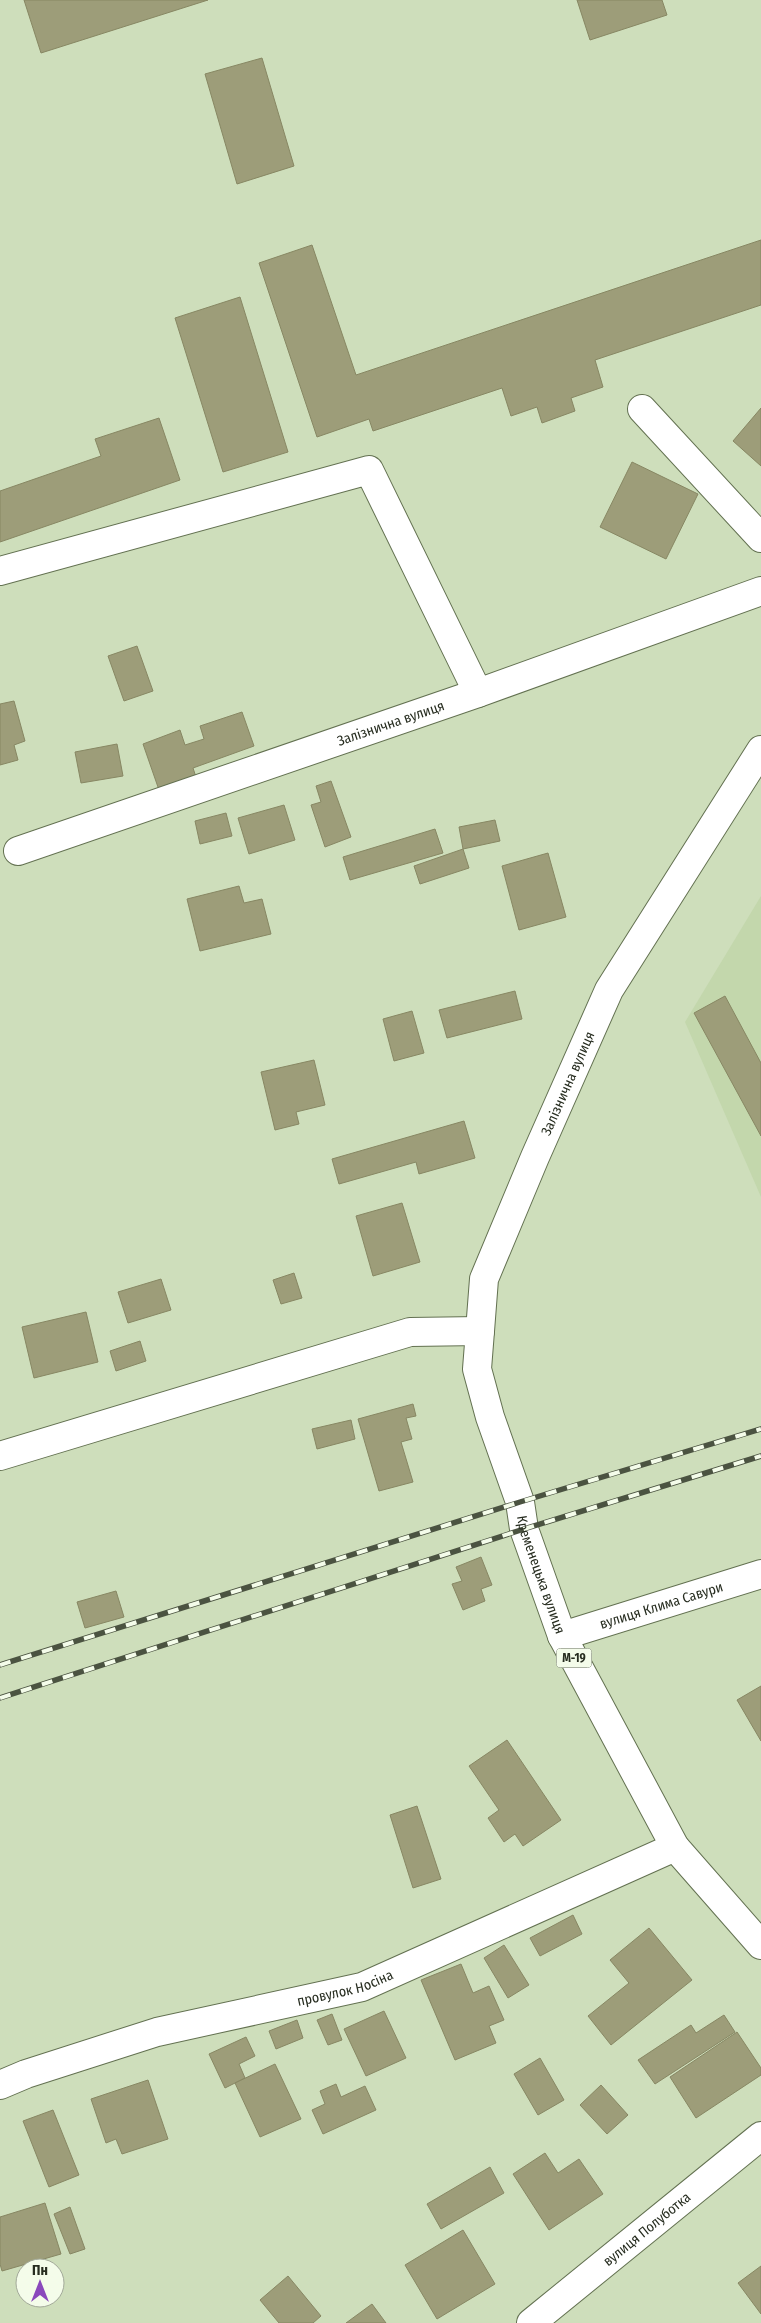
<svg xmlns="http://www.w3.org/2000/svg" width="761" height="2323" font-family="'Fira Sans Condensed',sans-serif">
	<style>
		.built { fill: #c3d7ac }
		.building { fill: #9d9d79; stroke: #878763 }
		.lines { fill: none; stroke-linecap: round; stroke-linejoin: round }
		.minor-casing { stroke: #637151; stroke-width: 30 }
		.major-casing { stroke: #637151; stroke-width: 30 }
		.highway-casing { stroke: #637151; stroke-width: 30 }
		.minor { stroke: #fff; stroke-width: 28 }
		.major { stroke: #fff; stroke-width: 28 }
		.highway { stroke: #fff; stroke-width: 28 }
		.rail-casing { stroke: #4b5341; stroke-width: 5.5 }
		.rail { stroke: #f4fcea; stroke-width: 4; stroke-dasharray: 11; stroke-linecap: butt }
		.labels { text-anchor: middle; stroke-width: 4; stroke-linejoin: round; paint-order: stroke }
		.shield { fill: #f4fcea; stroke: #646b5d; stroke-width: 1 }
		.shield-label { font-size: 12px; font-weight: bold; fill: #272d20 }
		.street-label { font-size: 14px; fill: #272d20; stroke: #f4fcea }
	</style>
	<rect width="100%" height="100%" fill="#cedebb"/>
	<path class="built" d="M761,896V1197L685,1022Z"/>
	<g class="building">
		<path d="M24,0H208L41,53Z"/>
		<path d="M577,0H662L667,15L590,40Z"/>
		<path d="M262,58L294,166L237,184L205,74Z"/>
		<path d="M761,240V305L595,360L603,387L571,398L575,411L542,423L537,407L511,416L502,388L373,431L369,419L317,437L259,263L312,245L356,375Z"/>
		<path d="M240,297L288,452L223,472L175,318Z"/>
		<path d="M761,408V466L733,441Z"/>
		<path d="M159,418L180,480L0,542V491L101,456L95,439Z"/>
		<path d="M632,462L698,494L666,559L600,527Z"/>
		<path d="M137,646L153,691L124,701L108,656Z"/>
		<path d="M14,701L25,741L14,745L18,760L0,765V704Z"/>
		<path d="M242,712L254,746L193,768L196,777L159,790L143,744L180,730L185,745L204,739L200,726Z"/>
		<path d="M117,744L123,776L81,783L75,752Z"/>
		<path d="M331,781L351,837L325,847L311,805L321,802L316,786Z"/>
		<path d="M284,805L295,840L249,854L238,818Z"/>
		<path d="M226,813L232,836L200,844L195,821Z"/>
		<path d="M495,820L500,841L463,849L459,827Z"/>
		<path d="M435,829L443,853L350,880L343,857Z"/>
		<path d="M463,849L469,868L420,884L414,866Z"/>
		<path d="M548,853L566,917L519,930L502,866Z"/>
		<path d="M239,886L244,903L262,899L271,934L200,951L187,899Z"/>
		<path d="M515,991L522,1019L447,1038L439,1010Z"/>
		<path d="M725,996L761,1063V1136L694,1013Z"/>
		<path d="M412,1011L424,1053L394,1061L383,1019Z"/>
		<path d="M314,1060L325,1105L296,1112L299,1124L275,1130L261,1072Z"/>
		<path d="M464,1121L475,1158L419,1174L416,1162L339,1184L332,1159Z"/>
		<path d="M402,1203L420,1262L373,1276L356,1216Z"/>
		<path d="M294,1273L302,1298L281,1304L273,1280Z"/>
		<path d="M161,1279L171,1310L128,1323L118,1292Z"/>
		<path d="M86,1312L98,1362L34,1378L22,1327Z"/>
		<path d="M140,1341L146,1361L116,1371L110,1351Z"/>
		<path d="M413,1404L416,1416L406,1418L412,1439L401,1442L413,1482L379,1491L358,1419Z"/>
		<path d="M351,1420L355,1439L317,1449L312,1429Z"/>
		<path d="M481,1557L492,1585L481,1589L485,1601L463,1610L452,1584L462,1581L456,1567Z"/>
		<path d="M116,1591L124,1617L85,1628L77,1602Z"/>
		<path d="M761,1686V1741L737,1700Z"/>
		<path d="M507,1740L561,1820L523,1846L515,1834L504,1842L488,1818L499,1810L469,1766Z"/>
		<path d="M417,1806L441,1879L413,1888L390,1815Z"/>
		<path d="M573,1915L582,1934L540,1956L530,1938Z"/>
		<path d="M649,1928L692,1980L611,2045L588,2016L629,1983L610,1960Z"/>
		<path d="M504,1945L529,1985L508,1998L484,1958Z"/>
		<path d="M461,1964L473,1993L489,1986L504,2020L489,2026L496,2043L455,2060L421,1980Z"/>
		<path d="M384,2011L406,2058L366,2076L344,2029Z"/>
		<path d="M332,2014L342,2040L328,2045L317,2020Z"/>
		<path d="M724,2015L735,2032L655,2084L638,2060L691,2025L696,2033Z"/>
		<path d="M297,2020L303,2038L276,2049L269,2031Z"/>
		<path d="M737,2032L761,2068V2075L696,2118L670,2077Z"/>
		<path d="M246,2037L255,2056L239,2064L245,2078L225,2088L209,2054Z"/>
		<path d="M540,2058L564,2100L538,2115L514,2074Z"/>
		<path d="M275,2064L301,2119L260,2137L235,2083Z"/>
		<path d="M148,2080L168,2139L122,2154L116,2139L106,2143L91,2099Z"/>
		<path d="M336,2084L341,2097L365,2086L376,2110L323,2134L312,2110L325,2104L320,2091Z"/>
		<path d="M601,2085L628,2115L607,2134L580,2105Z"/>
		<path d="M53,2110L79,2175L49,2187L23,2121Z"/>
		<path d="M545,2153L558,2173L579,2159L603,2194L549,2230L513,2174Z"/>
		<path d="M490,2167L504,2193L441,2229L427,2204Z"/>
		<path d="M45,2203L61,2254L2,2271L0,2264V2217Z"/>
		<path d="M70,2207L85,2249L70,2254L54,2214Z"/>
		<path d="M463,2230L495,2284L437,2319L405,2265Z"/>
		<path d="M761,2266V2314L738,2283Z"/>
		<path d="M288,2276L321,2316L313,2323H279L260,2300Z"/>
		<path d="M372,2304L386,2323H346Z"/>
	</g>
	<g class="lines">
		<defs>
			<g id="minor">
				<path d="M642,409L761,538"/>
				<path d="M0,571L369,470L478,693"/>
				<path id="s1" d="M18,851L478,693L761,591"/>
				<path id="s2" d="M562,1636L761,1574"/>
				<path id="s3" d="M0,2085L26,2074L157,2032L362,1987L675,1847"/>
				<path id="s4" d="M531,2323L761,2136"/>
			</g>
			<g id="major">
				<path id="s5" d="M480,1331L484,1279L535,1157L609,990L761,750"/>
			</g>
			<g id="highway">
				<path id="s6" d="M0,1456L410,1332L480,1331L477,1369L490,1417L520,1502L524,1529L562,1636L675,1847L761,1945"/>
			</g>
		</defs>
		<use href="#minor" class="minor-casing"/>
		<use href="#major" class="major-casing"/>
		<use href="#highway" class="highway-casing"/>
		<use href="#minor" class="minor"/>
		<use href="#major" class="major"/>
		<use href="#highway" class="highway"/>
		<defs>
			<g id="rail">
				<path d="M0,1665L520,1502L761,1429"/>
				<path d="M0,1698L524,1529L761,1456"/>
			</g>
		</defs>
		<use href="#rail" class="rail-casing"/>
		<use href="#rail" class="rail"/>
	</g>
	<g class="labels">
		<rect class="shield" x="556.5" y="1648.5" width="35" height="19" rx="4"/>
		<g class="shield-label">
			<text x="574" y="1662">М-19</text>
		</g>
		<g class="street-label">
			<text dy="5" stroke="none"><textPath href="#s1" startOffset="394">Залізнична вулиця</textPath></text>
			<text dy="5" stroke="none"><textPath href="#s5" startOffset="265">Залізнична вулиця</textPath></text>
			<text dy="5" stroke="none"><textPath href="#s6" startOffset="752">Кременецька вулиця</textPath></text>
			<text dy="5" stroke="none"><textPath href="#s2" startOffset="104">вулиця Клима Савури</textPath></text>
			<text dy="5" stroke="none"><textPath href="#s3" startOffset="359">провулок Носіна</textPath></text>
			<text dy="5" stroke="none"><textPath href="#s4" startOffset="149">вулиця Полуботка</textPath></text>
		</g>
	</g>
	<g transform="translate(40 2283)"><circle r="24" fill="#f4fcea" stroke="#a2a999"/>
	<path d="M0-4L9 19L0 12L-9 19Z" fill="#8a48bc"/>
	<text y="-8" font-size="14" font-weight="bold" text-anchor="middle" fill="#272d20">Пн</text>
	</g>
</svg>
